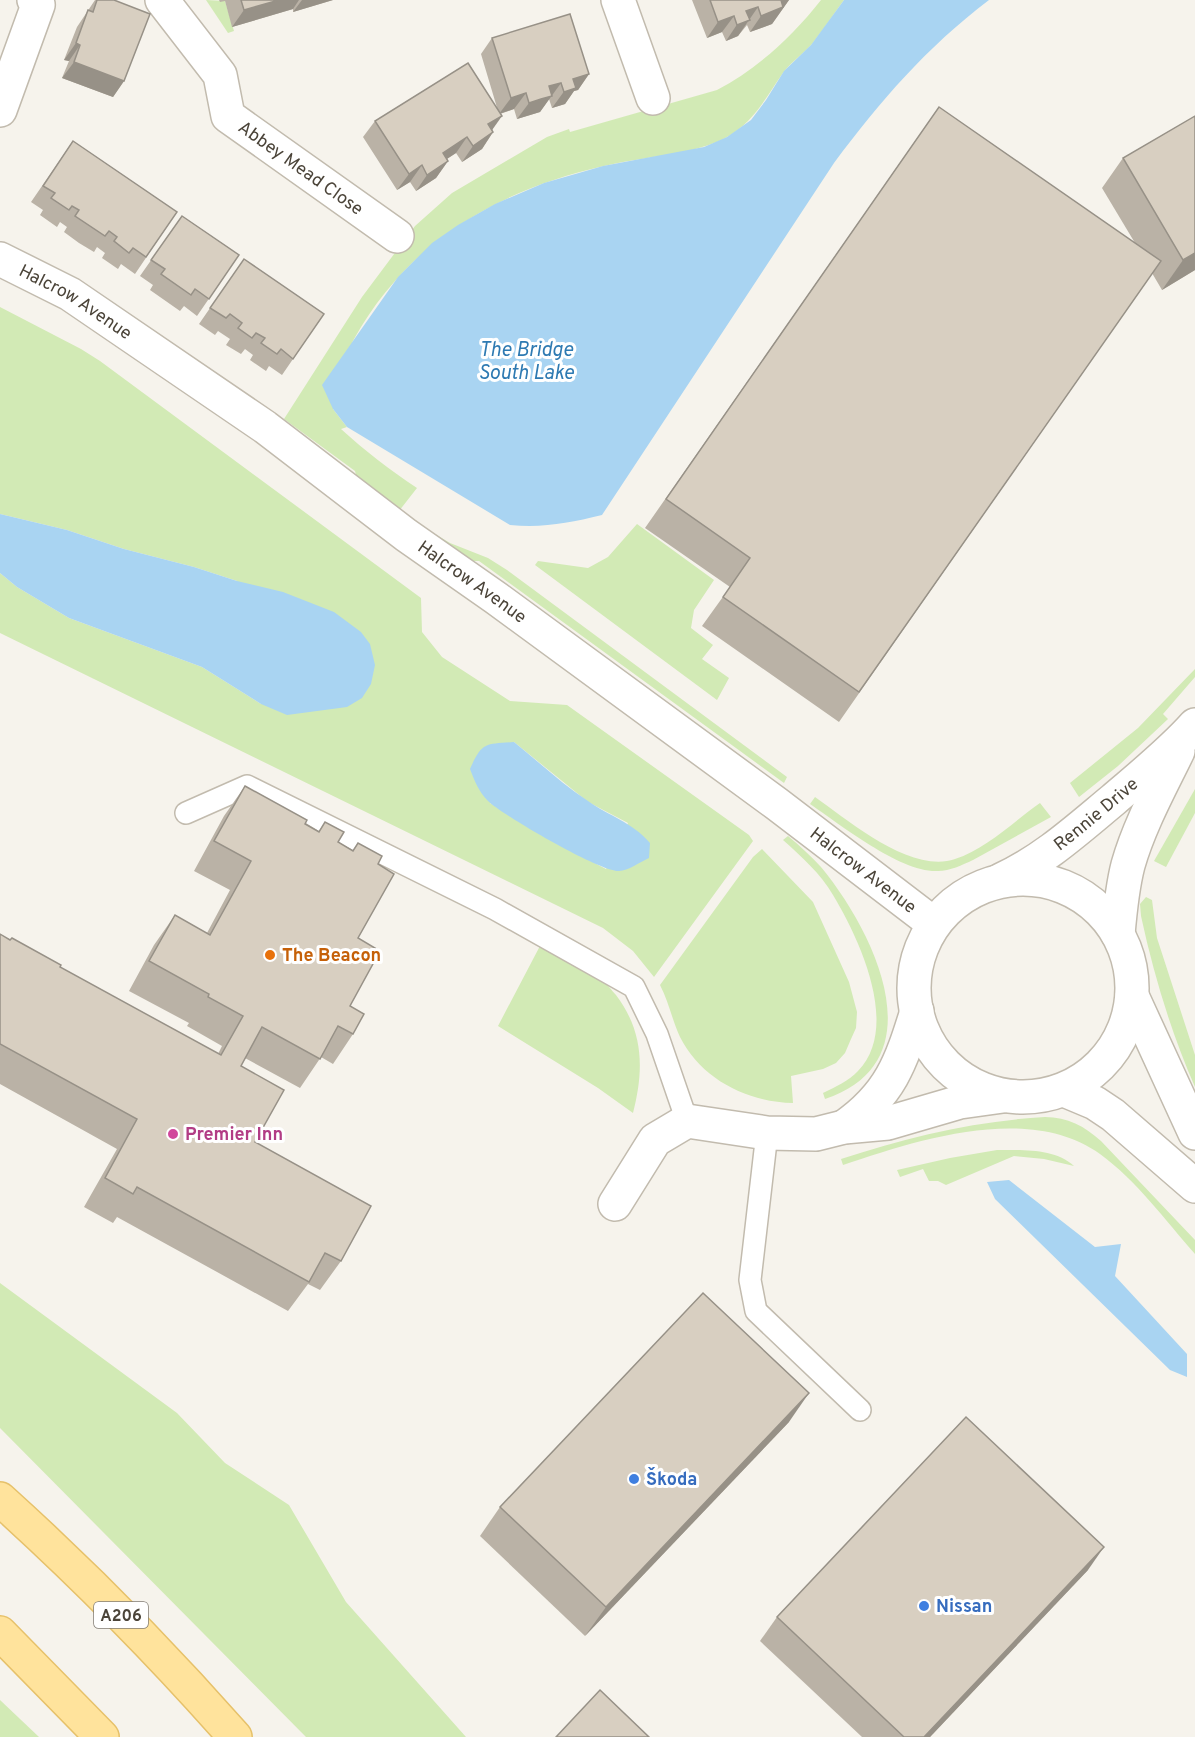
<svg xmlns="http://www.w3.org/2000/svg" width="1195" height="1737" font-family="Overpass,sans-serif">
	<style>
		.green { fill: #d2eab5; fill-rule: evenodd }
		.water { fill: #a9d4f2 }
		.lines { fill: none; stroke-linecap: round; stroke-linejoin: round }
		.service-casing { stroke: #c2bbae; stroke-width: 24 }
		.minor-casing { stroke: #c2bbae; stroke-width: 36 }
		.tertiary-casing { stroke: #c2bbae; stroke-width: 36 }
		.primary-casing { stroke: #e6c16a; stroke-width: 36 }
		.service { stroke: #fff; stroke-width: 21 }
		.minor { stroke: #fff; stroke-width: 33 }
		.tertiary { stroke: #fff; stroke-width: 33 }
		.primary { stroke: #ffe39c; stroke-width: 33 }
		.wall { fill: #bab2a6 }
		.shaded-wall { fill: #979187 }
		.building { fill: #d8cfc1; stroke: #979187; stroke-width: 1.5 }
		.food-dot { fill: #e8710a; stroke: #fff; stroke-width: 2 }
		.hotel-dot { fill: #d1479c; stroke: #fff; stroke-width: 2 }
		.shop-dot { fill: #3f7fe0; stroke: #fff; stroke-width: 2 }
		.labels { text-anchor: middle; stroke-width: 6; stroke-linejoin: round; paint-order: stroke }
		.shield { fill: #fff; stroke: #817c74; stroke-width: 1.5 }
		.shield-label { font-size: 16px; font-weight: bold; fill: #4b4439 }
		.street-label { font-size: 18px; fill: #4b4439; stroke: #fff }
		.food-label { font-size: 18px; font-weight: bold; fill: #c56008; stroke: #fff; text-anchor: start }
		.hotel-label { font-size: 18px; font-weight: bold; fill: #b23c85; stroke: #fff; text-anchor: start }
		.shop-label { font-size: 18px; font-weight: bold; fill: #366cbe; stroke: #fff; text-anchor: start }
		.water-label { font-size: 20px; font-style: italic; fill: #2e7ab2; stroke: #fff }
	</style>
	<rect width="100%" height="100%" fill="#f6f3ec"/>
	<g class="green">
		<path d="M206,0L225,1L234,31L228,33Z"/>
		<path d="M821,0H844C833,15 823,30 812,44C803,54 791,62 783,73C766,97 754,122 727,137C696,155 639,157 604,166C498,190 408,242 354,339C345,356 339,389 333,409L347,427L341,429C365,451 390,470 417,488L399,511L358,483L355,471L284,419L362,297L415,226L452,193L547,137L569,129L570,132L717,90C757,69 792,37 821,0Z"/>
		<path d="M0,307L81,349L100,361L421,598L422,632L442,657L510,701L567,705L749,835L753,841L654,977L633,951L603,928L0,633V573L17,587L69,618L202,667L261,704L237,581L194,567L124,549L67,530L0,514ZM514,742L588,802L628,823L606,869L543,836L490,803Z"/>
		<path d="M637,524L714,580L694,610L691,628L713,645L702,659L729,678L717,700L535,565L538,561L588,568L608,557Z"/>
		<path d="M427,532L435,534L450,543L488,558L507,570L787,777L784,783L479,561H465Z"/>
		<path d="M1195,669V677L1163,714L1168,719L1118,766L1079,797L1070,783L1138,728Z"/>
		<path d="M1195,789V813L1166,867L1154,861Z"/>
		<path d="M815,797C849,821 911,874 955,859C986,849 1013,822 1040,803L1051,817L973,860C962,865 950,871 938,871C901,873 841,825 810,804Z"/>
		<path d="M788,836C800,846 811,856 821,867C873,930 939,1061 825,1099L823,1093C835,1087 849,1081 858,1071C901,1027 859,938 833,895C821,874 801,856 783,840Z"/>
		<path d="M762,849L813,902L849,982L857,1012L856,1028L851,1039L845,1053L836,1063L823,1069L791,1076L793,1103C747,1102 701,1079 680,1037C672,1020 669,1002 660,985L753,857Z"/>
		<path d="M1146,897L1152,900L1157,938L1195,1055V1087C1171,1032 1154,976 1141,916L1140,904Z"/>
		<path d="M541,944C560,956 582,966 601,979C607,983 611,990 616,995C644,1032 644,1070 633,1113L598,1088L498,1026Z"/>
		<path d="M1045,1117C1068,1117 1084,1126 1101,1141L1195,1240V1254C1165,1220 1137,1181 1100,1154C1029,1103 917,1140 843,1165L841,1159C907,1137 975,1121 1045,1117Z"/>
		<path d="M997,1150C1021,1150 1055,1148 1074,1166L1044,1159L1014,1156L946,1185L938,1181H929L923,1169L900,1177L897,1170L950,1158Z"/>
		<path d="M0,1283L177,1413L225,1463L289,1505L346,1602L466,1737H306L0,1428Z"/>
		<path d="M0,1700L39,1737H0Z"/>
	</g>
	<g class="water">
		<path d="M844,0H989C926,48 881,100 834,163L602,515C569,523 544,528 510,525L347,427L333,409L322,385L398,277L432,243L458,225L495,204L544,183L603,166L704,147L727,137L751,120L766,100L784,71L811,45Z"/>
		<path d="M0,514L67,530L124,549L194,567L237,581L283,592L334,612L361,632L370,644L375,665L371,684L362,698L347,707L287,715L261,704L202,667L69,618L17,587L0,573Z"/>
		<path d="M514,742C539,762 562,784 588,801C609,816 632,822 650,843L649,858C640,862 628,871 619,871C602,873 502,815 488,801C479,792 475,782 470,769C482,742 485,744 514,742Z"/>
		<path d="M1009,1180L1095,1247L1121,1244L1115,1276L1187,1354V1377L1170,1370L995,1199L987,1182Z"/>
	</g>
	<g class="lines">
		<defs>
			<g id="service">
				<path d="M186,813L247,786L495,909L634,987L657,1034L687,1121"/>
				<path d="M767,1133L750,1280L756,1311L860,1410"/>
			</g>
			<g id="minor">
				<path id="s1" d="M162,0L220,75L228,116L397,236"/>
				<path d="M618,0L653,98"/>
				<path d="M0,110L38,5L34,0"/>
				<path id="s2" d="M0,259L70,294L265,427L406,535L496,598L777,804L934,924"/>
				<path d="M844,1127C890,1095 901,1063 917,1011"/>
				<path d="M615,1204L655,1140L687,1121L767,1133L816,1134L844,1127L888,1123L960,1102L1003,1096"/>
			</g>
			<g id="tertiary">
				<circle cx="1023" cy="988" r="109"/>
				<path id="s3" d="M1001,880C1043,861 1078,829 1113,800C1141,776 1171,752 1195,725"/>
				<path d="M1118,934C1120,911 1122,888 1128,865C1139,826 1160,788 1178,751"/>
				<path d="M1132,996L1195,1133"/>
				<path d="M1064,1090L1095,1103L1113,1115L1195,1186"/>
			</g>
			<g id="primary">
				<path d="M0,1499C83,1574 161,1653 235,1737"/>
				<path d="M0,1633L102,1737"/>
			</g>
		</defs>
		<use href="#service" class="service-casing"/>
		<use href="#minor" class="minor-casing"/>
		<use href="#tertiary" class="tertiary-casing"/>
		<use href="#primary" class="primary-casing"/>
		<use href="#service" class="service"/>
		<use href="#minor" class="minor"/>
		<use href="#tertiary" class="tertiary"/>
		<use href="#primary" class="primary"/>
	</g>
	<g class="wall">
		<path d="M95,0H114L124,81L113,97L62,78L69,61L64,60L77,27Z"/>
		<path d="M219,0H333L293,12V9L232,27L225,1L220,2Z"/>
		<path d="M692,0H789L772,24L750,32L747,25L738,36L726,41L722,32L707,38Z"/>
		<path d="M492,38L589,74L578,90L574,91L565,104L552,108L549,99L540,112L517,119L514,109L500,114L492,130L493,132L482,149L462,162L456,153L447,159L448,161L436,178L416,191L410,182L397,190L363,137L375,121L498,111L481,54Z"/>
		<path d="M939,107L1135,243L1102,188L1123,158L1195,116V270L1162,290L1152,273L839,722L702,626L730,587L645,528Z"/>
		<path d="M73,141L177,212L135,274L121,264L118,269L102,258L105,253L97,247L94,252L79,243L64,232L67,227L60,222L57,227L40,215L43,210L31,202Z"/>
		<path d="M182,216L239,255L197,316L184,306L180,311L150,290L153,285L140,276Z"/>
		<path d="M244,259L324,314L282,375L269,366L266,371L250,360L253,355L245,349L241,354L226,345L230,339L218,331L215,335L199,324Z"/>
		<path d="M245,786L319,831L325,822L338,842L353,850L358,843L378,864L358,938L350,1006L353,1034L333,1064L321,1057L300,1088L245,1058L241,1066L255,1142L341,1261L320,1290L308,1284L288,1311L117,1217L113,1223L84,1207L117,1149L0,1084V934L218,1054L222,1046L187,1026L189,1023L129,991L154,945L175,915L207,933L230,890L194,871L224,816Z"/>
		<path d="M789,1422L585,1636L480,1536L500,1507Z"/>
		<path d="M1088,1570L930,1737H862L760,1641L777,1617Z"/>
	</g>
	<g class="shaded-wall">
		<path d="M279,0H299L293,9L232,27L244,10Z"/>
		<path d="M302,0H333L293,12Z"/>
		<path d="M778,0H789L772,24L750,32L761,16Z"/>
		<path d="M758,7L738,36L726,41L746,11Z"/>
		<path d="M734,16L722,32L707,38L718,22Z"/>
		<path d="M76,43L80,45L69,61L64,60Z"/>
		<path d="M74,62L124,81L113,97L62,78Z"/>
		<path d="M589,74L578,90L574,91L565,104L552,108L573,79Z"/>
		<path d="M561,83L540,112L517,119L529,103L549,86Z"/>
		<path d="M526,93L514,109L499,114L511,98Z"/>
		<path d="M502,116L490,133L488,124Z"/>
		<path d="M493,132L482,149L462,162L473,146Z"/>
		<path d="M467,137L456,153L431,169L443,153Z"/>
		<path d="M448,161L436,178L416,191L427,175Z"/>
		<path d="M422,165L410,182L397,190L409,174Z"/>
		<path d="M1195,253V270L1162,290L1183,260Z"/>
		<path d="M809,1393L789,1422L585,1636L606,1607Z"/>
		<path d="M1104,1547L1088,1570L930,1737H924Z"/>
	</g>
	<g class="building">
		<path d="M97,0H114L150,14L124,81L74,62L80,45L76,43L88,10L93,12Z"/>
		<path d="M241,0H279L244,10Z"/>
		<path d="M710,0H781L783,7L761,16L758,7L746,11L750,20L737,25L734,16L718,22Z"/>
		<path d="M570,14L589,74L573,79L576,88L564,92L561,83L549,86L552,96L541,99L529,103L526,93L511,98L492,38Z"/>
		<path d="M468,63L502,116L488,124L493,132L473,146L467,137L443,153L448,161L427,175L422,165L409,174L375,121Z"/>
		<path d="M939,107L1161,261L859,692L723,597L750,558L666,499Z"/>
		<path d="M1195,116V253L1183,260L1123,158Z"/>
		<path d="M73,141L177,212L146,257L133,248L129,253L114,241L117,237L109,231L105,236L75,216L79,210L72,206L69,210L51,198L55,193L43,186Z"/>
		<path d="M182,216L239,255L209,299L195,289L191,295L161,274L165,269L151,260Z"/>
		<path d="M244,259L324,314L293,359L281,349L277,354L261,343L265,338L256,333L252,338L238,328L242,323L230,314L226,318L210,308Z"/>
		<path d="M245,786L307,820L305,824L319,832L325,822L344,832L338,842L353,851L358,843L382,856L378,864L394,874L358,938L380,951L350,1006L364,1014L353,1034L338,1026L320,1059L262,1027L241,1066L284,1090L255,1142L371,1206L341,1261L325,1253L309,1282L137,1187L133,1194L105,1178L137,1119L0,1044V934L10,940L12,938L61,965L60,967L221,1055L243,1016L208,997L209,994L149,961L175,915L210,935L251,861L214,841Z"/>
		<path d="M703,1293L809,1393L606,1607L500,1507Z"/>
		<path d="M966,1417L1104,1547L924,1737H904L777,1617Z"/>
		<path d="M600,1690L649,1737H556Z"/>
	</g>
	<circle class="food-dot" cx="270" cy="955" r="6"/>
	<circle class="hotel-dot" cx="173" cy="1134" r="6"/>
	<g class="shop-dot">
		<circle cx="634" cy="1479" r="6"/>
		<circle cx="924" cy="1606" r="6"/>
	</g>
	<g class="labels">
		<rect class="shield" x="94" y="1602" width="54" height="26" rx="4.5"/>
		<g class="shield-label">
			<text x="121" y="1621">A206</text>
		</g>
		<g class="street-label">
			<text dy="6" stroke="none"><textPath href="#s1" startOffset="226">Abbey Mead Close</textPath></text>
			<text dy="6" stroke="none"><textPath href="#s2" startOffset="87">Halcrow Avenue</textPath></text>
			<text dy="6" stroke="none"><textPath href="#s2" startOffset="573">Halcrow Avenue</textPath></text>
			<text dy="6" stroke="none"><textPath href="#s3" startOffset="116">Rennie Drive</textPath></text>
			<text dy="6" stroke="none"><textPath href="#s2" startOffset="1059">Halcrow Avenue</textPath></text>
		</g>
		<g class="food-label">
			<text x="282" y="961">The Beacon</text>
		</g>
		<g class="hotel-label">
			<text x="185" y="1140">Premier Inn</text>
		</g>
		<g class="shop-label">
			<text x="646" y="1485">Škoda</text>
			<text x="936" y="1612">Nissan</text>
		</g>
		<g class="water-label">
			<text x="526" y="356">The Bridge<tspan x="526" dy="23">South Lake</tspan></text>
		</g>
	</g>
</svg>
